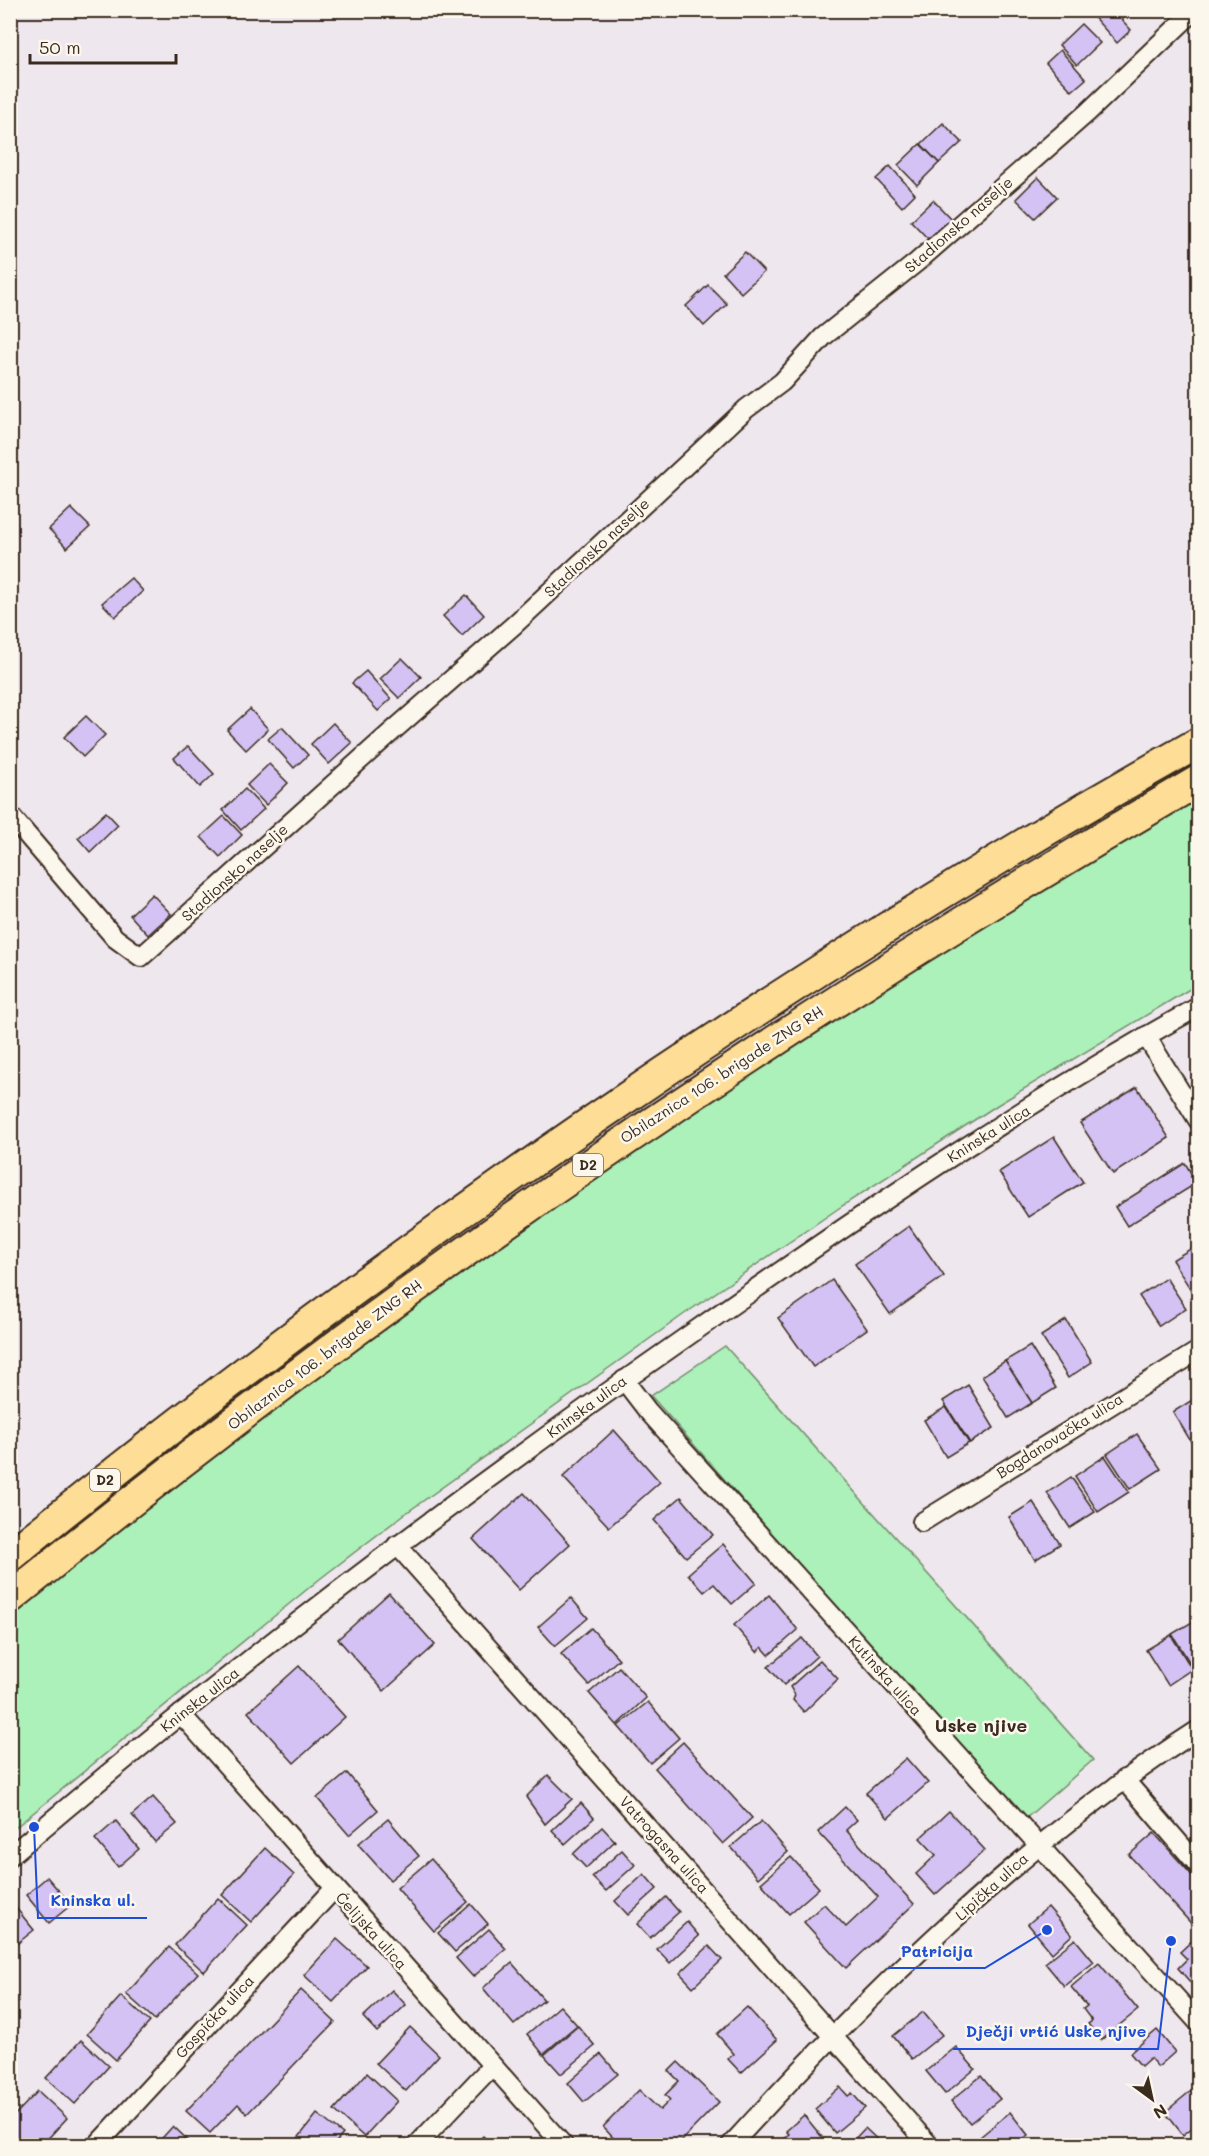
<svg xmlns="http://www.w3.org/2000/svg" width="1209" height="2156" font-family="Mali,sans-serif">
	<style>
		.green { fill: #acf0ba; stroke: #748d6c; stroke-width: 1.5 }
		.building { fill: #d3c2f3; stroke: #3b2a1e; stroke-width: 1.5 }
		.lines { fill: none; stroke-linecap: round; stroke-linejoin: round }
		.minor-casing { stroke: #3b2a1e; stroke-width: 22 }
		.trunk-casing { stroke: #3b2a1e; stroke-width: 34 }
		.minor { stroke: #fbf7ec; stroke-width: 18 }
		.trunk { stroke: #fedd96; stroke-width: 30 }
		.labels { text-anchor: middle; stroke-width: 5; stroke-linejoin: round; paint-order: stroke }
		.shield { fill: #fbf7ec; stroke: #75685c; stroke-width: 1.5 }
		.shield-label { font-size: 14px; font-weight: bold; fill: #3b2a1e }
		.street-label { font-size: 15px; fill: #3b2a1e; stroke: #fbf7ec }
		.quarter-label { font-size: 18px; font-weight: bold; fill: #3b2a1e; stroke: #fbf7ec }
		.leader { fill: none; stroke: #1d4ed8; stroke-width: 2 }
		.callout-dot { fill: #1d4ed8; stroke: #fbf7ec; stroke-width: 2 }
		.callout-label { font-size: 16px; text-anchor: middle; font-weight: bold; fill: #1d4ed8; stroke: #fbf7ec; stroke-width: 5; stroke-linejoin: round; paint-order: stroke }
	</style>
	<rect width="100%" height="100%" fill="#efe7ee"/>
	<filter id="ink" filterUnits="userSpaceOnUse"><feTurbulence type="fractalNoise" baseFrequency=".0167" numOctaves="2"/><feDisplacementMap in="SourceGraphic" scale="12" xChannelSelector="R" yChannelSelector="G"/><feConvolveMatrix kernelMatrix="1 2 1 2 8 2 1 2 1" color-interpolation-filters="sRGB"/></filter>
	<g filter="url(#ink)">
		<g class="green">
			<path d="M1198,793V984L999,1104L842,1206L683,1315L402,1516L321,1578L11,1831V1613L193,1467L364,1337L723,1085Z"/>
			<path d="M725,1346L1093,1760L1024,1820L651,1396Z"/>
		</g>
		<g class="building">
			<path d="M1095,10H1113L1131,30L1117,43L1091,14Z"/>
			<path d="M1123,10H1138L1130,18Z"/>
			<path d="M1081,24L1100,43L1077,65L1059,45Z"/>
			<path d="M1060,50L1086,79L1072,91L1046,63Z"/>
			<path d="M943,123L962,142L939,163L921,144Z"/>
			<path d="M920,144L939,163L917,185L898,165Z"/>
			<path d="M890,166L915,194L902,207L876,179Z"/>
			<path d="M1038,177L1057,197L1035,218L1016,199Z"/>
			<path d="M933,200L952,220L930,241L911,221Z"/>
			<path d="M745,252L764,272L741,293L723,273Z"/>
			<path d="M708,285L727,304L704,326L686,306Z"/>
			<path d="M71,508L90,527L67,548L49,529Z"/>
			<path d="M131,578L143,591L115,617L102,603Z"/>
			<path d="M466,595L484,615L462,636L443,616Z"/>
			<path d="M402,658L421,677L399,698L380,679Z"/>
			<path d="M366,671L391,699L378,711L352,683Z"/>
			<path d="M250,709L268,729L246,750L227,730Z"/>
			<path d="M86,716L105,735L83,757L64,737Z"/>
			<path d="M333,723L352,743L329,764L311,744Z"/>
			<path d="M282,727L308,755L294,768L268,739Z"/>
			<path d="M188,746L214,774L200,787L174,758Z"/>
			<path d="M269,764L288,783L266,805L247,785Z"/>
			<path d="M245,789L264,809L241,830L223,810Z"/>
			<path d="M106,812L118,825L90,852L78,838Z"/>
			<path d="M224,816L242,835L220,857L201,837Z"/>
			<path d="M152,894L171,914L148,935L130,915Z"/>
			<path d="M1137,1087L1169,1138L1113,1174L1080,1123Z"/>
			<path d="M1054,1137L1083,1182L1028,1217L999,1172Z"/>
			<path d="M1185,1163L1197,1183L1127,1226L1115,1207Z"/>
			<path d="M909,1226L944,1276L890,1314L855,1264Z"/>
			<path d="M1197,1245L1198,1247V1301L1172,1260Z"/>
			<path d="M1166,1278L1186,1308L1159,1326L1139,1296Z"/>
			<path d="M832,1280L867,1329L813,1367L778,1318Z"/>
			<path d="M1066,1320L1092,1362L1068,1378L1041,1336Z"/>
			<path d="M1030,1346L1056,1388L1032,1403L1005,1361Z"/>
			<path d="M1005,1361L1032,1403L1008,1418L982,1376Z"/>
			<path d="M968,1385L994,1428L970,1443L943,1401Z"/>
			<path d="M1197,1397L1198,1399V1453L1173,1412Z"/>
			<path d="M946,1407L969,1443L946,1457L924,1420Z"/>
			<path d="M614,1430L660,1482L609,1527L563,1477Z"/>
			<path d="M1137,1434L1161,1469L1130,1489L1107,1454Z"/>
			<path d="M1105,1456L1129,1492L1098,1512L1075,1476Z"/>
			<path d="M1071,1477L1095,1512L1070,1528L1047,1493Z"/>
			<path d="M524,1493L570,1544L519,1590L473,1539Z"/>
			<path d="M681,1497L713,1535L686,1557L654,1520Z"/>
			<path d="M1033,1502L1060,1544L1035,1560L1009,1517Z"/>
			<path d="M723,1544L756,1583L732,1604L714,1584L704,1592L688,1574Z"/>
			<path d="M389,1593L435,1645L384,1691L338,1639Z"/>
			<path d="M769,1595L798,1630L769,1655L762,1647L757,1652L734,1625Z"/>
			<path d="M571,1598L588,1618L555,1646L538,1627Z"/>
			<path d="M1197,1619L1198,1622V1676L1172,1634Z"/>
			<path d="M591,1628L619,1659L589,1685L561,1654Z"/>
			<path d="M1171,1635L1192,1669L1168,1685L1146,1650Z"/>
			<path d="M802,1638L817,1656L784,1685L768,1667Z"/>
			<path d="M820,1660L838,1679L804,1712L793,1700L795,1695L790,1687Z"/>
			<path d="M299,1666L345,1717L294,1763L248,1712Z"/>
			<path d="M619,1667L646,1698L617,1725L589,1693Z"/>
			<path d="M648,1702L679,1738L650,1763L618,1726Z"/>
			<path d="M683,1742L752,1818L723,1844L655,1768Z"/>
			<path d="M906,1758L928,1783L888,1818L866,1793Z"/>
			<path d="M347,1773L378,1810L349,1835L317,1798Z"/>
			<path d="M548,1775L572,1799L545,1824L526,1797Z"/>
			<path d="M153,1797L177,1824L155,1842L132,1815Z"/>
			<path d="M581,1803L594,1818L565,1844L552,1830Z"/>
			<path d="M845,1807L857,1820L846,1830L914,1904L846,1968L804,1922L824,1904L846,1927L878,1897L818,1832Z"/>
			<path d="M949,1811L985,1850L935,1895L916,1874L936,1855L920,1838Z"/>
			<path d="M388,1819L419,1856L390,1880L358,1844Z"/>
			<path d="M116,1821L139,1849L118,1867L95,1839Z"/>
			<path d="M761,1821L788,1852L758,1878L731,1847Z"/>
			<path d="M602,1827L615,1841L586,1868L573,1854Z"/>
			<path d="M1154,1833L1198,1882V1931L1129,1855Z"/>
			<path d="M265,1848L294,1875L251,1922L222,1895Z"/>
			<path d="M622,1850L635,1865L606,1891L592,1877Z"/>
			<path d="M791,1857L819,1888L789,1914L761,1883Z"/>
			<path d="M431,1859L468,1902L434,1931L397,1888Z"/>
			<path d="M644,1874L657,1889L628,1915L615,1901Z"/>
			<path d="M47,1877L71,1905L49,1923L26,1895Z"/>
			<path d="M666,1897L679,1912L650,1938L637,1924Z"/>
			<path d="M218,1898L247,1925L204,1972L175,1945Z"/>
			<path d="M11,1902L34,1930L13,1947L10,1944Z"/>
			<path d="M471,1904L488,1924L455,1952L438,1933Z"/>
			<path d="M1048,1907L1072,1935L1052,1953L1028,1924Z"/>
			<path d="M687,1922L699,1936L670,1963L657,1949Z"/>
			<path d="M489,1929L506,1949L473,1977L456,1958Z"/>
			<path d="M1198,1935V1991L1178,1968L1187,1959L1180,1952Z"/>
			<path d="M337,1939L367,1966L333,2002L304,1975Z"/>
			<path d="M1075,1939L1094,1962L1064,1986L1045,1963Z"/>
			<path d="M709,1946L722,1960L693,1987L680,1973Z"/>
			<path d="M169,1947L198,1973L155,2020L126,1994Z"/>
			<path d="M512,1963L544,2000L514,2025L483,1988Z"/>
			<path d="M1099,1963L1138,2010L1101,2040L1088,2024L1092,2021L1083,2009L1087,2006L1071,1987Z"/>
			<path d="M301,1990L335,2022L247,2114L238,2104L210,2133L186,2111Z"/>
			<path d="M392,1990L406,2005L377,2032L363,2017Z"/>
			<path d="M121,1996L150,2022L116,2060L87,2034Z"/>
			<path d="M560,2006L577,2025L543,2054L527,2034Z"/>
			<path d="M747,2007L777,2040L741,2073L728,2059L734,2054L717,2034Z"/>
			<path d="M923,2012L942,2035L912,2059L893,2036Z"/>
			<path d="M578,2026L595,2046L561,2074L544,2055Z"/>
			<path d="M410,2027L439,2055L406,2091L376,2063Z"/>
			<path d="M1157,2030L1175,2052L1158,2067L1150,2058L1141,2066L1130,2053Z"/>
			<path d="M81,2040L109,2066L75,2104L46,2078Z"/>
			<path d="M956,2047L975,2069L945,2094L926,2071Z"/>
			<path d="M601,2054L618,2074L584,2102L568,2083Z"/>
			<path d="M678,2062L719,2102L676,2146H621L603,2127L639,2090L660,2110L670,2100L665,2095L679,2081L669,2071Z"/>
			<path d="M367,2073L397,2101L364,2137L334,2110Z"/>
			<path d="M981,2076L1000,2099L970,2123L951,2101Z"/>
			<path d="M1198,2085V2123L1183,2135L1165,2112Z"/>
			<path d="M840,2087L848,2096L852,2093L865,2108L835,2133L815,2109Z"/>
			<path d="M38,2091L67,2118L41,2146H10V2120Z"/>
			<path d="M1010,2112L1028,2135L1015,2146H987L980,2137Z"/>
			<path d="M317,2114L343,2134L333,2146H292Z"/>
			<path d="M804,2115L826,2142L821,2146H785L781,2141L789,2134L786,2131Z"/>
			<path d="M173,2126L194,2146H155Z"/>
			<path d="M865,2128L883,2145V2146L849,2145Z"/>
			<path d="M483,2136L493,2146H473Z"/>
		</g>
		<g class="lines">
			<defs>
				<g id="minor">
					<path d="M10,815L115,938L141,957L388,735L514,625L746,409L782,382L823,337L917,262L1087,113L1195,10"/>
					<path d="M1146,1036L1198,1120"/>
					<path d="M624,1380L647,1410L1198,2022"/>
					<path d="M922,1522L1198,1351"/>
					<path d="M397,1545L930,2146"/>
					<path d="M181,1714L564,2146"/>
					<path d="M1124,1779L1198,1865"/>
					<path d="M10,1856C228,1669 457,1497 692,1333C856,1218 1023,1104 1198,1007"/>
					<path d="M96,2146L334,1889"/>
					<path d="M416,2146L492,2066"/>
					<path d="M730,2146C871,1991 1022,1843 1198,1730"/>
				</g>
				<g id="trunk">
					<path d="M10,1556C380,1256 783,976 1198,743"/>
					<path d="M10,1598C384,1294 782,1022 1198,781"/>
				</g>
			</defs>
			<use href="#minor" class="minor-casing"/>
			<use href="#trunk" class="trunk-casing"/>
			<use href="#minor" class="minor"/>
			<use href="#trunk" class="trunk"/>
		</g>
	</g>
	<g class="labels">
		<g class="shield">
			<rect x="573" y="1154" width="30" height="22" rx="4.5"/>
			<rect x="90" y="1469" width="30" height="22" rx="4.5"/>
		</g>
		<g class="shield-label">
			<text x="588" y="1170">D2</text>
			<text x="105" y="1485">D2</text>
		</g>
		<g class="street-label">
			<text transform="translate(959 225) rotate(-41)" y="5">Stadionsko naselje</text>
			<text transform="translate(597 548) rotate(-43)" y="5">Stadionsko naselje</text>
			<text transform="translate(235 873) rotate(-42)" y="5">Stadionsko naselje</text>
			<text transform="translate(722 1075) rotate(-33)" y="5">Obilaznica 106. brigade ZNG RH</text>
			<text transform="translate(989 1134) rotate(-32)" y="5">Kninska ulica</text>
			<text transform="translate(325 1355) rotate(-37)" y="5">Obilaznica 106. brigade ZNG RH</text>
			<text transform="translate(587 1407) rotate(-36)" y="5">Kninska ulica</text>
			<text transform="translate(1060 1436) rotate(-32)" y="5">Bogdanovačka ulica</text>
			<text transform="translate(885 1676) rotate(48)" y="5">Kutinska ulica</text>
			<text transform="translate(200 1700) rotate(-38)" y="5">Kninska ulica</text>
			<text transform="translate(664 1845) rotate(48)" y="5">Vatrogasna ulica</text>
			<text transform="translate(992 1887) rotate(-42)" y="5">Lipička ulica</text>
			<text transform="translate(371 1931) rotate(48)" y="5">Ćelijska ulica</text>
			<text transform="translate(215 2017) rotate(-47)" y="5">Gospićka ulica</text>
		</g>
		<g class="quarter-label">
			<text x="981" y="1732">Uske njive</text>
		</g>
	</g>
	<path class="leader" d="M34 1827L38 1918H147M1047 1930L985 1968H888M1171 1941L1158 2049H953"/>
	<g class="callout-dot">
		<circle cx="34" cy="1827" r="6"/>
		<circle cx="1047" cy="1930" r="6"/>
		<circle cx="1171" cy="1941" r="6"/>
	</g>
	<g class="callout-label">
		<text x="93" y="1906">Kninska ul.</text>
		<text x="937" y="1957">Patricija</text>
		<text x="1056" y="2037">Dječji vrtić Uske njive</text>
	</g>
	<rect width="1209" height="2156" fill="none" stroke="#fbf7ec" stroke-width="36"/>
	<rect x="18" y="18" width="1173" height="2120" fill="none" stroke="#3b2a1e" stroke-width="2" filter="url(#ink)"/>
	<g transform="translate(1152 2099) rotate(147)" stroke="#fbf7ec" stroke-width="4.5" paint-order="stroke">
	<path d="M0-4.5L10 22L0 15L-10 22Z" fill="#3b2a1e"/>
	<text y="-9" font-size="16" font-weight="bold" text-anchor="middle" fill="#3b2a1e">N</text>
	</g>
	<path d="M30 54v9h146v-9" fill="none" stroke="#3b2a1e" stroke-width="3"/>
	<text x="39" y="54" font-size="18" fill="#3b2a1e" stroke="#fbf7ec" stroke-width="4.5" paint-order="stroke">50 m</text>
</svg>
